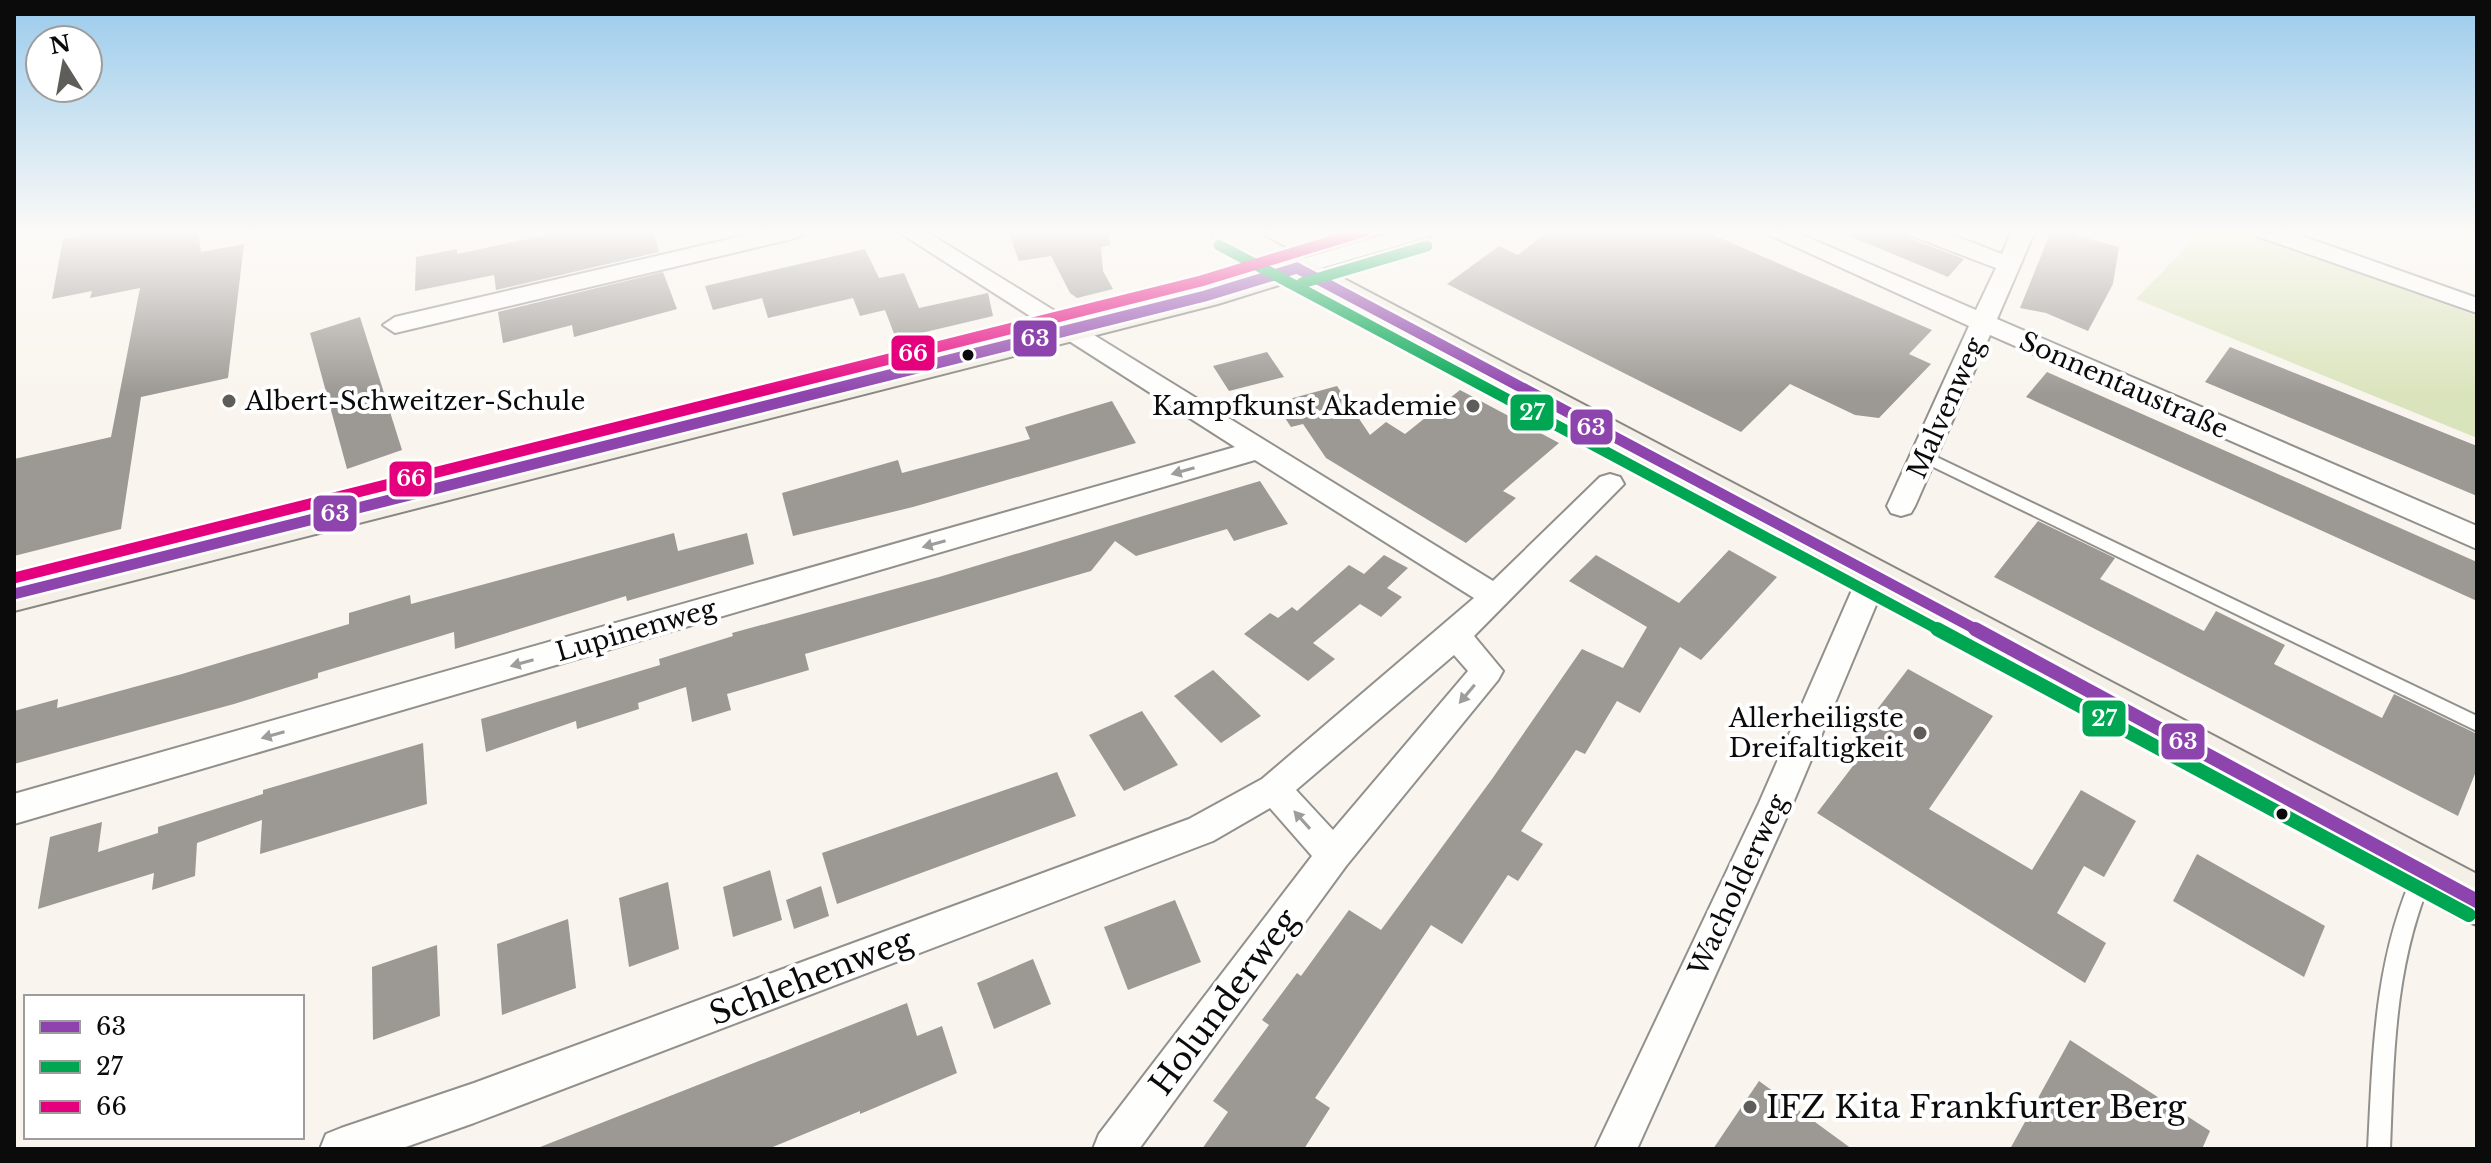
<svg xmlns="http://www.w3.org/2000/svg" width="2491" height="1163" font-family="'Libre Baskerville',serif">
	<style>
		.forest { fill: #dae4bc }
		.building { fill: #9c9894 }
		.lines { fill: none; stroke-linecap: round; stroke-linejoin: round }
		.lane-casing { stroke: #92908d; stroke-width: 4 }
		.street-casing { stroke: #92908d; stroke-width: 4 }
		.secondary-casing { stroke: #898784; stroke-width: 4 }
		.lane { fill: #fefefc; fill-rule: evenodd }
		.street { fill: #fefefc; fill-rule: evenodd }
		.secondary { fill: #f4f0e7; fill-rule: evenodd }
		.bus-1-far1-casing { stroke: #fff; stroke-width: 16 }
		.bus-1-casing { stroke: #fff; stroke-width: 20 }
		.bus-2-far1-casing { stroke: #fff; stroke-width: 16 }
		.bus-2-casing { stroke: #fff; stroke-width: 20 }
		.bus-3-casing { stroke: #fff; stroke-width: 16 }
		.bus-1-far1 { stroke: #8e44ad; stroke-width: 11 }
		.bus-1 { stroke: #8e44ad; stroke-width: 14 }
		.bus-2-far1 { stroke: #00a651; stroke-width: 11 }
		.bus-2 { stroke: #00a651; stroke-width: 14 }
		.bus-3 { stroke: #e5007d; stroke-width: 11 }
		.oneway { fill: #9d9d9c }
		.bus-dot { fill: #0b0b0b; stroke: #fff; stroke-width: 3 }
		.poi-dot { fill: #5e5d5a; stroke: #fff; stroke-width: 3 }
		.labels { text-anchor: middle; stroke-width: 8; stroke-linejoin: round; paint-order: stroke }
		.street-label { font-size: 26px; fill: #0b0b0b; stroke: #fff }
		.poi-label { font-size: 26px; fill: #0b0b0b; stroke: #fff; text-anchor: end }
		.near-street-label { font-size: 32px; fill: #0b0b0b; stroke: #fff }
		.near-poi-label { font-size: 32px; fill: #0b0b0b; stroke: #fff; text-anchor: start }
		.line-badge { stroke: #fff; stroke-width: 3 }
		.badge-label { font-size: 22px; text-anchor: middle; font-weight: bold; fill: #fff }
	</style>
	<rect width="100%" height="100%" fill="#f9f5ee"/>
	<path class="forest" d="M2202,231H2242L2477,316V438L2136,299Z"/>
	<g class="building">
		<path d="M80,231H198L201,252L244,244L228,378L141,397L121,529L14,556V459L111,437L140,288L90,298L92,291L52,299L63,239L79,236Z"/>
		<path d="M550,231H653L659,252L496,290L494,275L415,291L416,257L457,249V254L550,234Z"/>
		<path d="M1008,231H1109L1110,245L1101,247L1103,271L1113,289L1077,298L1070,293L1051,256L1019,261Z"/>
		<path d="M1549,231H1704L1932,330L1909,354L1931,364L1879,418L1855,415L1790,384L1741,432L1447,284L1499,246L1518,255Z"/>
		<path d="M1838,231H1906L1911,239L1964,259L1948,277Z"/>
		<path d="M2051,231H2081L2078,236L2119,247L2113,284L2088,331L2046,313L2020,308Z"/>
		<path d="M865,249L879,278L904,273L919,308L988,293L993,316L896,339L885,310L860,316L853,298L768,318L762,298L713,310L705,286Z"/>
		<path d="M663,272L677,309L574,337L572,325L503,343L498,312Z"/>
		<path d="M360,317L402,450L347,469L310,333Z"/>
		<path d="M2230,347L2477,446V496L2205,382Z"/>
		<path d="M1267,352L1284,377L1229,391L1213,366Z"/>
		<path d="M2047,372L2477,562V601L2026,397Z"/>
		<path d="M1337,386L1370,435L1386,422L1405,434L1460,390L1559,443L1503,491L1516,498L1466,543L1326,458L1303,424L1291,427L1275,403Z"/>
		<path d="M1112,401L1136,443L913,507L793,536L782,493L898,460L902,473L1030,439L1025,427Z"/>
		<path d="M1260,481L1288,524L1234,541L1227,529L1136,556L1115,541L1091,571L805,654L809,670L727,694L731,710L692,722L686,687L638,703L639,709L577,729L576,721L486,752L481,719L660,665L659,659L733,636L732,633L939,577Z"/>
		<path d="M2038,521L2115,558L2100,579L2204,631L2216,611L2285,645L2274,664L2382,718L2394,694L2477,734V769L2458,816L1994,577Z"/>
		<path d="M674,533L678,551L747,533L754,564L627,601L626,596L455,649L454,632L318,673V678L234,704L14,764V711L58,699L57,708L182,674L349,624V613L410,595L411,604Z"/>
		<path d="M1729,550L1777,577L1701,660L1680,647L1640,713L1617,701L1585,754L1576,750L1521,831L1543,844L1518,881L1508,875L1462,944L1431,925L1315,1098L1330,1108L1304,1149H1202L1228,1112L1213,1101L1269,1025L1262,1020L1297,973L1301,976L1349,910L1381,930L1492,779L1582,649L1623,668L1647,627L1569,581L1596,555L1679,603Z"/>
		<path d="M1384,555L1408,568L1387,588L1402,597L1381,617L1360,604L1313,643L1335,659L1308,681L1244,634L1270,613L1278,618L1292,607L1297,611L1349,565L1364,574Z"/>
		<path d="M1908,669L1993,716L1929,809L2032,870L2081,790L2136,821L2104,877L2084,866L2057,913L2106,943L2085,983L1817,813L1859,758L1846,750Z"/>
		<path d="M1213,670L1261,716L1221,743L1174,696Z"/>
		<path d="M1142,711L1178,765L1124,791L1089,735Z"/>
		<path d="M423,743L427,804L260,854L262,820L197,843L195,876L152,890L154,873L38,909L50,837L102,822L98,852L158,833V827L263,794V790Z"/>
		<path d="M1057,772L1076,816L837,904L822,853Z"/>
		<path d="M2197,854L2325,926L2304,977L2173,901Z"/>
		<path d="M770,870L782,920L733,937L723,887Z"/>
		<path d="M668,882L679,949L629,967L619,898Z"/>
		<path d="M821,886L829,916L794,929L786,900Z"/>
		<path d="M1175,900L1201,962L1128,990L1104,927Z"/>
		<path d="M568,919L576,988L502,1015L497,944Z"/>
		<path d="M437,945L440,1016L373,1040L372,967Z"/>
		<path d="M1033,959L1051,1004L994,1029L977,983Z"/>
		<path d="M907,1003L917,1036L942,1026L957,1073L860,1114V1111L768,1149H535Z"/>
		<path d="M2070,1040L2210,1131L2202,1149H2010Z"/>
		<path d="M1759,1081L1852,1149H1713Z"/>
	</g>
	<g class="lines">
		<defs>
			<g id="lane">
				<path d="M1924,451L2477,716V731L1919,460L1917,456L1919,452Z"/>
				<path d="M2423,866L2430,868L2433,874C2394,965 2394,1052 2390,1149H2368C2373,1052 2374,958 2416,868Z"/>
			</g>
			<g id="street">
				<path d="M764,231H807L796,238L395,333L383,325L395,317Z"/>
				<path d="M897,231H925L1493,581L1600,477L1610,474L1620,477L1624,484L1474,636L1503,671L1498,680L1346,866L1139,1149H1093L1099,1134L1312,856L1270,808L1213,841L474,1123L400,1149H320L326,1134L341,1128L474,1083L1189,819L1262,779L1474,598L1255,460L14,824V794L1235,447ZM1454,655L1468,671L1333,830L1296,790Z"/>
				<path d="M1396,231H1433L1430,236L1297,275L1285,268L1289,263Z"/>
				<path d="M1761,231H1793L1976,310L1996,268L1912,236L1909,231H1942L2002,254L2012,231H2035L1997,319L2477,526V549L1990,335L1915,506L1911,513L1901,516L1891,513L1887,506L1969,326Z"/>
				<path d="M2254,231H2288L2477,298V313L2257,236Z"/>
				<path d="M1874,563L1885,566L1889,574L1793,803L1637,1149H1595L1759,803L1859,574L1863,566Z"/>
			</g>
			<path id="secondary" d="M1210,231H1253L2477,874V925L2458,918L1859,585L1292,281L1218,304L14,611V577L1193,288L1266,266L1215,238Z"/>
		</defs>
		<use href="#lane" class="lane-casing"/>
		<use href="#street" class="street-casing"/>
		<use href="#secondary" class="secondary-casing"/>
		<use href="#lane" class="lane"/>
		<use href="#street" class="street"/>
		<use href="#secondary" class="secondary"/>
		<defs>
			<g id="bus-1-far1">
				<path d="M1297,268L1979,631"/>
				<path d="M14,594L1205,296L1297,268"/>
			</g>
			<path id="bus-1" d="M1975,629L2477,901"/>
			<g id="bus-2-far1">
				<path d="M1219,245L1941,631"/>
				<path d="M1302,283L1427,246"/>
			</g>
			<path id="bus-2" d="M1937,629L2469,915"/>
			<path id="bus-3" d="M14,578L1201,281L1365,231"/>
		</defs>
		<use href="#bus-1-far1" class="bus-1-far1-casing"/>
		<use href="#bus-1" class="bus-1-casing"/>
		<use href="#bus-2-far1" class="bus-2-far1-casing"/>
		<use href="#bus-2" class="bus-2-casing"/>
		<use href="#bus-3" class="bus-3-casing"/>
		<use href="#bus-1-far1" class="bus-1-far1"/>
		<use href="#bus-1" class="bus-1"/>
		<use href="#bus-2-far1" class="bus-2-far1"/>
		<use href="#bus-2" class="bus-2"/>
		<use href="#bus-3" class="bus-3"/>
	</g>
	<defs><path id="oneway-solid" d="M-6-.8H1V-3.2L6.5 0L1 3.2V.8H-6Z" transform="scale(2)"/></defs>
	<g class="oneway">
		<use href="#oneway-solid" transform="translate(1183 471) rotate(164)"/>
		<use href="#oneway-solid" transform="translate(934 544) rotate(164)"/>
		<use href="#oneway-solid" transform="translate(522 663) rotate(164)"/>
		<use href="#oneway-solid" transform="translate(1467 694) rotate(130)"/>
		<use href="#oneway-solid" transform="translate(273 735) rotate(164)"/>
		<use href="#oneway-solid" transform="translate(1302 820) rotate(-132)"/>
	</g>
	<linearGradient id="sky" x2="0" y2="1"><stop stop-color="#9acbec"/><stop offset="0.59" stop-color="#fcfaf7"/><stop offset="1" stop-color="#fcfaf7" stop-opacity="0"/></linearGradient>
	<rect width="2491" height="394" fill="url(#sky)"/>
	<g class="bus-dot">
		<circle cx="968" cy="355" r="7"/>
		<circle cx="2282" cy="814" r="7"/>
	</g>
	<g class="poi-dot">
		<circle cx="229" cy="401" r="8"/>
		<circle cx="1473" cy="406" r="8"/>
		<circle cx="1920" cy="733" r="8"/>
		<circle cx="1750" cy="1107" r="8"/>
	</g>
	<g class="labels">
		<g class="street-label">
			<text transform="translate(2124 385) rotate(24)" y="9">Sonnentaustraße</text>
			<text transform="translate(1946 408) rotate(-66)" y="9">Malvenweg</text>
			<text transform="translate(636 630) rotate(-16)" y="9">Lupinenweg</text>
			<text transform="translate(1738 885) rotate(-65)" y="9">Wacholderweg</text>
		</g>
		<g class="poi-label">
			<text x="245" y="410" text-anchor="start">Albert-Schweitzer-Schule</text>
			<text x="1457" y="415">Kampfkunst Akademie</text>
			<text x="1904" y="727">Allerheiligste<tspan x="1904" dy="30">Dreifaltigkeit</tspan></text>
		</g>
		<g class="near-street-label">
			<text transform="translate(811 977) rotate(-21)" y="11">Schlehenweg</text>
			<text transform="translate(1224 1002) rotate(-53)" y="11">Holunderweg</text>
		</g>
		<g class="near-poi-label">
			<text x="1766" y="1118">IFZ Kita Frankfurter Berg</text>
		</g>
	</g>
	<g class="line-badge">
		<rect x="1012" y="319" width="46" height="39" rx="8" fill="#8e44ad"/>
		<rect x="890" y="334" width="46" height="38" rx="8" fill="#e5007d"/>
		<rect x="1509" y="393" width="46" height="39" rx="8" fill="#00a651"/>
		<rect x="1569" y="408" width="45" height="38" rx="8" fill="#8e44ad"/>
		<rect x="388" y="460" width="45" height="38" rx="8" fill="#e5007d"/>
		<rect x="312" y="494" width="46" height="39" rx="8" fill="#8e44ad"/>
		<rect x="2081" y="699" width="46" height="39" rx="8" fill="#00a651"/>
		<rect x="2160" y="722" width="46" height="39" rx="8" fill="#8e44ad"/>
	</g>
	<g class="badge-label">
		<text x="1035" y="346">63</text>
		<text x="913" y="361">66</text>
		<text x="1532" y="420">27</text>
		<text x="1591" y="435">63</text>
		<text x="411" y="486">66</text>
		<text x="335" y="521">63</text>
		<text x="2104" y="726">27</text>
		<text x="2183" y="749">63</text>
	</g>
	<rect width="2491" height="1163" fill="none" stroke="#0b0b0b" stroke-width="32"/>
	<rect x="24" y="995" width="280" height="144" fill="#ffffff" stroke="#9d9d9d" stroke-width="2"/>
	<rect x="40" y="1021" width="40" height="12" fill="#8e44ad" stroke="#9d9d9d" stroke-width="2"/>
	<text x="96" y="1035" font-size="24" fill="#0b0b0b">63</text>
	<rect x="40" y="1061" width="40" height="12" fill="#00a651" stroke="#9d9d9d" stroke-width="2"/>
	<text x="96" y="1075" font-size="24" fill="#0b0b0b">27</text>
	<rect x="40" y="1101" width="40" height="12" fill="#e5007d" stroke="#9d9d9d" stroke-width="2"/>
	<text x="96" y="1115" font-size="24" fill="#0b0b0b">66</text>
	<g transform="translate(64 64) rotate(349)"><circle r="38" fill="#ffffff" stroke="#9d9d9d" stroke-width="2"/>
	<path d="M0-6L14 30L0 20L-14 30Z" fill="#5e5d5a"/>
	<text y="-12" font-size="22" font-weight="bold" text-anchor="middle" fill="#0b0b0b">N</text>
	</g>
</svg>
